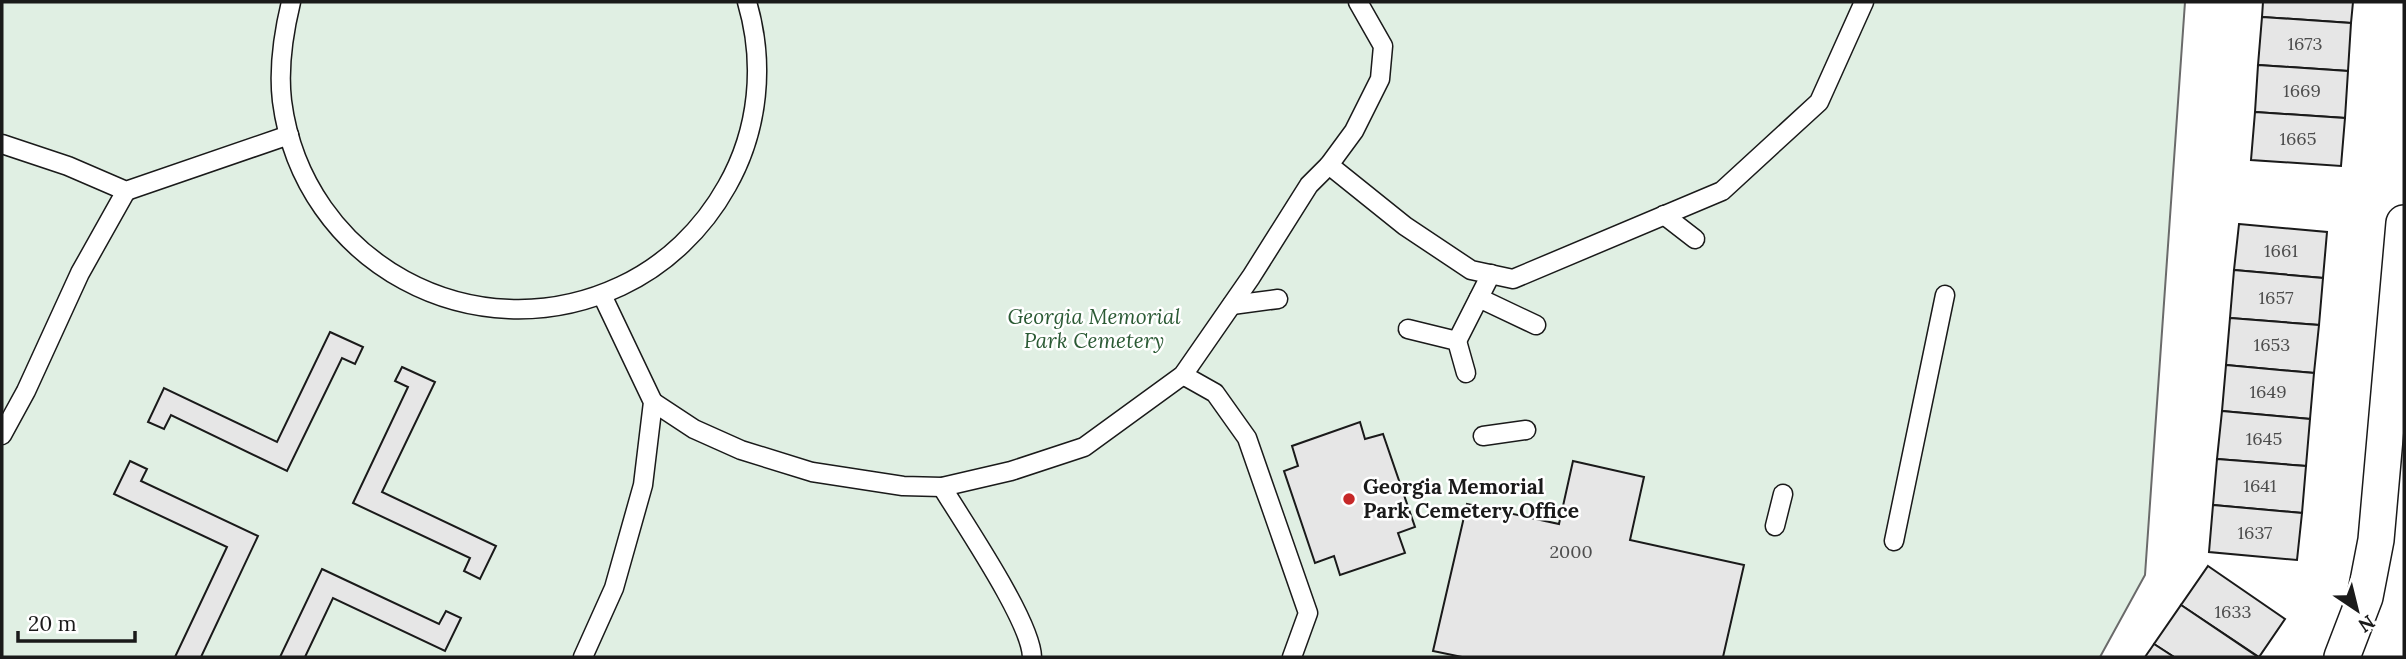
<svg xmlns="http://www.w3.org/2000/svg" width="2406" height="659" font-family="Lora,serif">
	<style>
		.green { fill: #e0efe3; stroke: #6a6a6a; stroke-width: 2 }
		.building { fill: #e6e6e6; stroke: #1a1a1a; stroke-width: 2 }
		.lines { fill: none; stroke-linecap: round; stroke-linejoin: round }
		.lane-casing { stroke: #1a1a1a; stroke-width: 21 }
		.street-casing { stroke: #1a1a1a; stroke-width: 38 }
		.lane { stroke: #fff; stroke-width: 18 }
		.street { stroke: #fff; stroke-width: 35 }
		.poi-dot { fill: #c62828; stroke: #fff; stroke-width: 2.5 }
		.labels { text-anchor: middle; stroke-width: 5; stroke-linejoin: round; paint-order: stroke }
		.number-label { font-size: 18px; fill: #4d4d4d }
		.park-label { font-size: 21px; font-style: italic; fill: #2b5a34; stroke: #fff }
		.poi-label { font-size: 21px; font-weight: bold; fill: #1a1a1a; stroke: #fff; text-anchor: start }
	</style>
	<rect width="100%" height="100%" fill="#fff"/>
	<path class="green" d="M2,2H2185L2145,575L2100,657H2Z"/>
	<g class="building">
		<path d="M2263,2H2353L2351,23L2262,17Z"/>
		<path d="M2262,17L2351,23L2348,71L2258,65Z"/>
		<path d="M2258,65L2348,71L2345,118L2255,112Z"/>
		<path d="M2255,112L2345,118L2341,166L2251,160Z"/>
		<path d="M2239,224L2327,232L2323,278L2234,270Z"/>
		<path d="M2234,270L2323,278L2319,325L2230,318Z"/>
		<path d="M2230,318L2319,325L2314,373L2226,365Z"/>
		<path d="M330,332L363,347L355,364L342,358L287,471L171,415L164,429L148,422L164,388L277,442Z"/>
		<path d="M2226,365L2314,373L2310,419L2222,411Z"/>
		<path d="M402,367L435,382L382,492L496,546L480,579L464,571L470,558L353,503L408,387L395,381Z"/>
		<path d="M2222,411L2310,419L2306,466L2217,459Z"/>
		<path d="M1360,422L1365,439L1383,434L1415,527L1398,533L1405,553L1340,575L1334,556L1315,563L1284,471L1298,466L1292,446Z"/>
		<path d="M2217,459L2306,466L2302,513L2213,505Z"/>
		<path d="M130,461L147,469L141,481L258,536L201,657H175L227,547L114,494Z"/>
		<path d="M1573,461L1644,477L1630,540L1744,565L1723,657H1462L1433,651L1467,504L1559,524Z"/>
		<path d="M2213,505L2302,513L2297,560L2209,552Z"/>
		<path d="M2208,566L2285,619L2259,657L2181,605Z"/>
		<path d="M322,569L439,624L446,611L461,618L445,651L333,598L305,657H280Z"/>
		<path d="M2181,605L2258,657H2174L2154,644Z"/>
		<path d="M2154,644L2174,657H2145Z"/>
	</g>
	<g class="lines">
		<defs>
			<g id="lane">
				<path d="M291,2C283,35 278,67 282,101C303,263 474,355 621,286C666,265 703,229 727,186C759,130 765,63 747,2"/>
				<path d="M2,144L68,166L126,191L289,135"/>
				<path d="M1329,165L1405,226L1471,270L1513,279L1722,191L1819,102L1864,2"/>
				<path d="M1664,215L1695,239"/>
				<path d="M1479,298L1536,325"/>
				<path d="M1232,305L1278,299"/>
				<path d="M1408,329L1457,341L1466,373"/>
				<path d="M1457,341L1491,274"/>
				<path d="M1183,375L1215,393L1247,438L1308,613L1292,657"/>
				<path d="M653,402L694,429L741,450L812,472L903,486L942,487L1011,471L1084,447L1183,375L1251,277L1309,185L1329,165L1354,131L1380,79L1383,46L1358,2"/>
				<path d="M2,435L26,391L80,273L126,191"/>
				<path d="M1483,436L1526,430"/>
				<path d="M942,487C963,522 1031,621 1032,657"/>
				<path d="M1775,526L1783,494"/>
				<path d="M1894,541L1945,295"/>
				<path d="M583,657L614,588L643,485L653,402L602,295"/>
			</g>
			<path id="street" d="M2342,657L2365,597L2376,540L2404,223"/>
		</defs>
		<use href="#lane" class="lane-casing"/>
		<use href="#street" class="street-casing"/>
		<use href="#lane" class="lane"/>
		<use href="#street" class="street"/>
	</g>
	<circle class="poi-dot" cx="1349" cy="499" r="7"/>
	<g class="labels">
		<g class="number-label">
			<text x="2305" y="50">1673</text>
			<text x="2302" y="97">1669</text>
			<text x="2298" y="145">1665</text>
			<text x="2281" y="257">1661</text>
			<text x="2276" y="304">1657</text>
			<text x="2272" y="351">1653</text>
			<text x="2268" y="398">1649</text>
			<text x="2264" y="445">1645</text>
			<text x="2260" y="492">1641</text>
			<text x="2255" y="539">1637</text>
			<text x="1571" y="558">2000</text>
			<text x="2233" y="618">1633</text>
		</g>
		<g class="park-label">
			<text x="1094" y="324">Georgia Memorial<tspan x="1094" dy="24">Park Cemetery</tspan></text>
		</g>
		<g class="poi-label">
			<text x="1363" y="494">Georgia Memorial<tspan x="1363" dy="24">Park Cemetery Office</tspan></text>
		</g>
	</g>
	<rect width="2406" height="659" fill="none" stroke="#1a1a1a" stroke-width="7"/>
	<g transform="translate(2357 610) rotate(145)" stroke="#ffffff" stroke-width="5" paint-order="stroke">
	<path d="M0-5L12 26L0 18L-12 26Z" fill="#1a1a1a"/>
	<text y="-10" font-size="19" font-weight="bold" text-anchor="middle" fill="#1a1a1a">N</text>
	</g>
	<path d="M18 631v10h117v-10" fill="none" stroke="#1a1a1a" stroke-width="3.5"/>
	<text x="28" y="631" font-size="21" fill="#1a1a1a" stroke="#ffffff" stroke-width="5" paint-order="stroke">20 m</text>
</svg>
